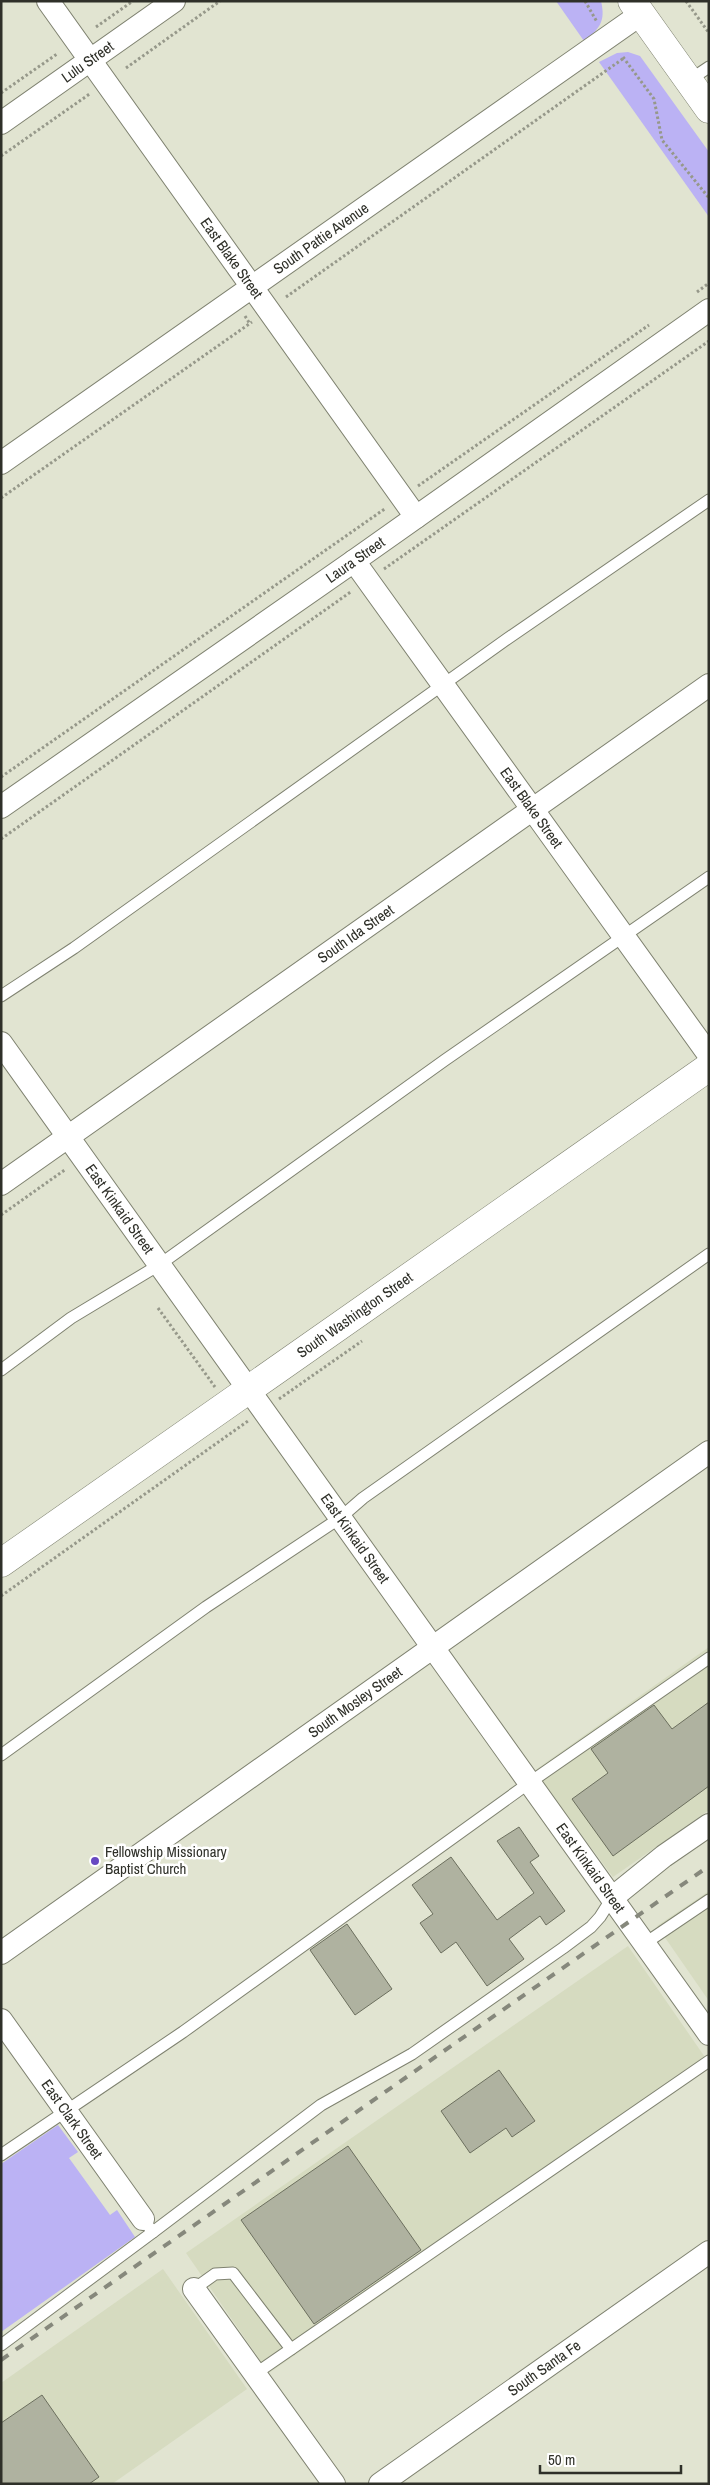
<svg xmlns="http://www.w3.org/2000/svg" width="710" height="2485" font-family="'Archivo Narrow',sans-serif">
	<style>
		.built { fill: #d6dbc0 }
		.green { fill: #bbb2f4 }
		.building { fill: #afb2a0; stroke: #6c6f5e }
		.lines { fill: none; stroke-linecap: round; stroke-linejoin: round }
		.service-casing { stroke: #7f8270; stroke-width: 13 }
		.minor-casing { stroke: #7f8270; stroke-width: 24 }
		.tertiary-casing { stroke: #7f8270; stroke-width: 29 }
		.secondary-casing { stroke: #7f8270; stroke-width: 29 }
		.path { stroke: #96988a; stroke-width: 3; stroke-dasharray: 2.5 2.5; stroke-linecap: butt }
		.service { stroke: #fff; stroke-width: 11 }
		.minor { stroke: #fff; stroke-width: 22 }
		.tertiary { stroke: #fff; stroke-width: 28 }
		.secondary { stroke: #fff; stroke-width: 28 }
		.rail { stroke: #86887c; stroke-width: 4; stroke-dasharray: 9 9; stroke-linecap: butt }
		.poi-dot { fill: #6749c2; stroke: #fff; stroke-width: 2 }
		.labels { text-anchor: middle; stroke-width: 5; stroke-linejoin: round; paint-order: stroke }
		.street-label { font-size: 15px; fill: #2f3029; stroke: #fff }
		.poi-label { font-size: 15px; fill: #2f3029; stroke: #fff; text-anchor: start }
	</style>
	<rect width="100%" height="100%" fill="#e1e4d1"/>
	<g class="built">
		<path d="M709,1647V1810L613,1877L534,1771Z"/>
		<path d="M709,1891V2001L657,1926Z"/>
		<path d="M628,1946L709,2063V2068L269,2373L186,2253Z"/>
		<path d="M163,2269L247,2389L112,2484H1V2383Z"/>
	</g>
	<g class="green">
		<path d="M556,1H601C606,22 599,29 584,41Z"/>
		<path d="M628,52L640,56L709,152V217L599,62L617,53Z"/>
		<path d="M58,2125L78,2152L69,2158L110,2215L117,2210L135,2237L1,2332V2164Z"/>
	</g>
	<g class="building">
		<path d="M709,1702V1786L613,1856L572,1799L608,1773L591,1749L654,1705L672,1729Z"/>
		<path d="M519,1827L539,1856L530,1862L565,1911L546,1925L540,1916L509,1939L524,1959L487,1986L456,1942L441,1953L420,1923L433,1914L412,1885L451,1857L497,1920L534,1893L497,1841Z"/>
		<path d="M347,1924L392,1989L355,2015L310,1950Z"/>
		<path d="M499,2070L535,2121L512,2137L506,2128L470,2153L441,2111Z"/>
		<path d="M348,2146L421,2250L314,2324L241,2220Z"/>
		<path d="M42,2395L99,2477L89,2484H1V2423Z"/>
	</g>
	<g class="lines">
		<defs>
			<g id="service">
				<path d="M688,81L709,67"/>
				<path d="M1,996L74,948L507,639L709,500"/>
				<path d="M1,1370L71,1318L159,1265L445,1060L709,877"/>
				<path d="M1,1755L206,1607L340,1518L363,1498L709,1254"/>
				<path d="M644,1944L709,1900"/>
				<path d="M1,2155L183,2032L529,1783L709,1658"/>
				<path d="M153,2232L321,2105L412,2054L563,1948L591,1927L600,1917L612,1898"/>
				<path d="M194,2289L215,2274L233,2273L291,2349"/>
				<path d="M1,2345L153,2232L149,2227"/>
				<path d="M255,2374L709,2061"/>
			</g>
			<g id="minor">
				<path id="s1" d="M48,1L416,517"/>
				<path id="s2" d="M1,123L174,1"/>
				<path id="s3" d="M1,463L641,14"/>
				<path id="s4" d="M354,561L709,1055"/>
				<path id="s5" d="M1,807L354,561L709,310"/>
				<path id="s6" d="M1,1043L709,2034"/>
				<path id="s7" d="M1,1184L709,685"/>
				<path d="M612,1898L664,1856L709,1825"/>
				<path id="s8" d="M1,1953L709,1452"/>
				<path id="s9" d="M1,2020L143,2219"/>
				<path d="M194,2289L334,2484"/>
				<path id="s10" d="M380,2484L709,2252"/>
			</g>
			<g id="tertiary">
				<path id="s11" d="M1,1563L709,1067"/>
			</g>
			<path id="secondary" d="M632,1L709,109"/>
		</defs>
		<use href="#service" class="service-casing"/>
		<use href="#minor" class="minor-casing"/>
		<use href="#tertiary" class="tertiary-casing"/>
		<use href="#secondary" class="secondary-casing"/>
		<g class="path">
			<path d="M585,1L597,22"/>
			<path d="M686,1L709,33"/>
			<path d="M96,27L133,1"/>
			<path d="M623,57L654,99L662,140L709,198"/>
			<path d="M126,68L220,1"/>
			<path d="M1,93L57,54"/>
			<path d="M1,156L91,93"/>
			<path d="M697,292L709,283"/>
			<path d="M286,297L624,58"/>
			<path d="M245,316L250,324"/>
			<path d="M418,486L649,325"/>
			<path d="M1,498L252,322"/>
			<path d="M384,569L709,341"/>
			<path d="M1,777L386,508"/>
			<path d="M1,839L352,591"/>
			<path d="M1,1215L66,1169"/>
			<path d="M158,1308L215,1387"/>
			<path d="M279,1399L362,1341"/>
			<path d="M1,1596L248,1421"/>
		</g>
		<use href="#service" class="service"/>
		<use href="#minor" class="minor"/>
		<use href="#tertiary" class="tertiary"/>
		<use href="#secondary" class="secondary"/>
		<path class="rail" d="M1,2360L709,1866"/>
	</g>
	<circle class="poi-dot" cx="95" cy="1861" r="5"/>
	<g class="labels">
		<g class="street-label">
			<text dy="5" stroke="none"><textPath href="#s2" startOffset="106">Lulu Street</textPath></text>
			<text dy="5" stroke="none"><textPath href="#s3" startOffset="391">South Pattie Avenue</textPath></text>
			<text dy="5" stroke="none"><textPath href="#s1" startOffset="316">East Blake Street</textPath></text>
			<text dy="5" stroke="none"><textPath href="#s5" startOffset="432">Laura Street</textPath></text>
			<text dy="5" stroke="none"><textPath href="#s4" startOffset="304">East Blake Street</textPath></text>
			<text dy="5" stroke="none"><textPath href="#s7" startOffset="434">South Ida Street</textPath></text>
			<text dy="5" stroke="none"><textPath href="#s6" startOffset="204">East Kinkaid Street</textPath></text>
			<text dy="5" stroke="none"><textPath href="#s11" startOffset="432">South Washington Street</textPath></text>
			<text dy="5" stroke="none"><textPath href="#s6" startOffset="609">East Kinkaid Street</textPath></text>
			<text dy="5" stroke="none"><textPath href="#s8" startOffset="434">South Mosley Street</textPath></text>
			<text dy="5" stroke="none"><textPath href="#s6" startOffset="1014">East Kinkaid Street</textPath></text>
			<text dy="5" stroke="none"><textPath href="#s9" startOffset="122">East Clark Street</textPath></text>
			<text dy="5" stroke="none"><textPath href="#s10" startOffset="201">South Santa Fe</textPath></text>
		</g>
		<g class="poi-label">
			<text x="105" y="1857">Fellowship Missionary<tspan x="105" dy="17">Baptist Church</tspan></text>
		</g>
	</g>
	<rect width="710" height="2485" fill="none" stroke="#2f3029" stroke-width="5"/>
	<path d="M540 2465v8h141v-8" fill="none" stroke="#2f3029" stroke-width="2.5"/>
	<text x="548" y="2465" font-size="15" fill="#2f3029" stroke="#ffffff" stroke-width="4" paint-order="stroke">50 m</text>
</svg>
